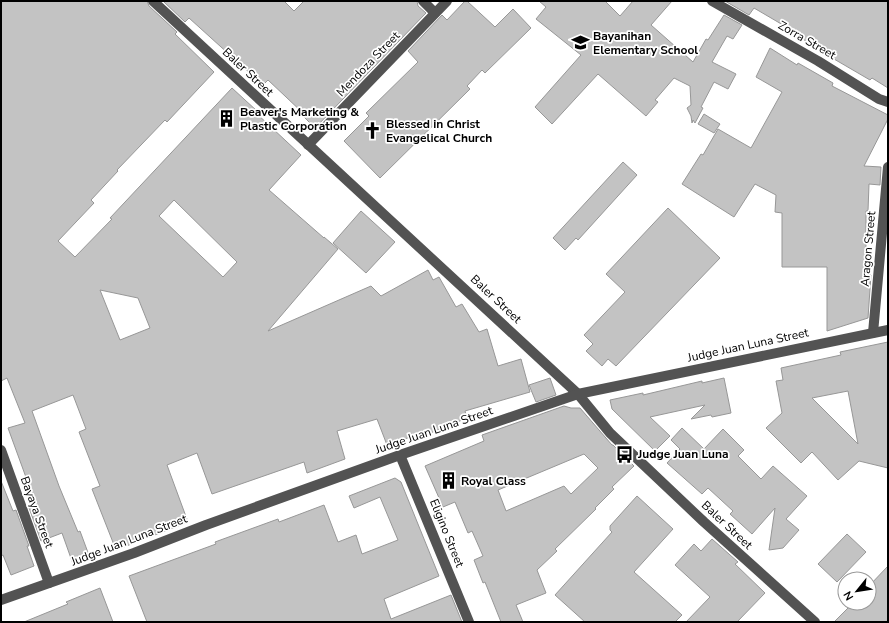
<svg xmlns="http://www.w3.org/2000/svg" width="889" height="623" font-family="'Nunito Sans',sans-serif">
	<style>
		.building { fill: #c3c3c3; stroke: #979797; fill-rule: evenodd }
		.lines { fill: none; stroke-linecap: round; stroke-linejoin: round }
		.minor { stroke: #535353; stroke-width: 10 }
		.labels { text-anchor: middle; stroke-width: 3.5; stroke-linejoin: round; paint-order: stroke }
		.poi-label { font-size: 12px; font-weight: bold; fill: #000; stroke: #fff; text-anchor: start }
		.street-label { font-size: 12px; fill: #000; stroke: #fff }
	</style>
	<rect width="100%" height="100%" fill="#fff"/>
	<g class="building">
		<path d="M1,1H147L149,6L177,32L175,34L214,72L167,122L165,120L117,170L118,171L91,200L94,203L58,241L75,257L112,219L110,218L232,88L257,111L256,113L301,155L269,190L324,238V237L338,249L268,331L371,286L381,296L428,270L433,280L439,277L456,307L462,304L479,332L487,329L498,366L521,359L530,392L465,411L467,418L423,436L422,433L387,445L377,419L337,431L345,459L307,473L304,462L212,494L197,453L167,465L188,522L116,550L92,489L100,486L79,432L86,429L73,395L32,411L59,486L78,532L80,531L90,558L73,564L62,533L41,541L28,505L35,502L8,428L25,423L7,378L1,381ZM174,200L237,262L223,277L159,216ZM100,290L138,298L150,328L120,340Z"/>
		<path d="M163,1H284L294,11L304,1H417L418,6L426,13L315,128L302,115L304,114L268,80L263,85L189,18L185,22Z"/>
		<path d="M465,1H467L495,27L513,9L531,28L485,73L482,70L467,86L470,89L380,178L344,141L369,116L366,113L418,62L408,51L442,15L447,20Z"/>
		<path d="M539,1H605L620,16L633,1H672L651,25L693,62L706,39L708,40L724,15L742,25L733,39L727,36L712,62L736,74L728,89L714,82L701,107L703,108L695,123L693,120L692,123L691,116L687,108L691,105L690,86L674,78L655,100L658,102L646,116L598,74L552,124L535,107L581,55L536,19L546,7Z"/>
		<path d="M725,1H888V88L872,78L870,80L834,59V58L822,51V50L799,37L800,35L754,8L749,15Z"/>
		<path d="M770,48L797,65L798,63L833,83L832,86L888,115V119L864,166L881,167L880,185L869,184L868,211H866V275H871L868,318L827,331V267H782V213L775,212L776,195L755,184L734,217L682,184L701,154L703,155L718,129L751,148L782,92L756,77Z"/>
		<path d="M704,114L720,124L714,133L698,124Z"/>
		<path d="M623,162L637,175L578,240L576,238L565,250L553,238Z"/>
		<path d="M668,208L720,258L616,366L608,359L602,366L586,351L593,344L584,335L625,292L606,274Z"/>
		<path d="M361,211L395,242L366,273L333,243Z"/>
		<path d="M888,342V468L859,461L838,480L812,452L801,463L766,428L782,413L776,381L783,380L781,368L841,355L840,352ZM848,391L858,444L812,398Z"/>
		<path d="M550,378L556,395L536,402L529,385Z"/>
		<path d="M724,378L731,413L712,417L711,415L691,419L705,405L650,417L670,436L655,451L612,409L610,400L643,393V395L702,381V383Z"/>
		<path d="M564,406L571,408H580L612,445H613L634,466L612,487L614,489L595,508L596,509L555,549L557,551L537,570L546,593L516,605L523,622H501L485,582L483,583L474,560L483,556L472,531L468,533L455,502L443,507L425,466L484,441L482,435ZM584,454L598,468L571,494L564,486L506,511L498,490Z"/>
		<path d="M682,428L704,449L723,429L744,450L738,456L761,479L773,466L807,496L786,519L799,530L783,548L769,550L775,508L752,534L730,514L733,511L708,488L702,494L667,463L680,449L671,440Z"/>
		<path d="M395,478L401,482L403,487L439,576L384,599L391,619L451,595L462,622H147L129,576L216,544L215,542L278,519L279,522L324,505L338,542L356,535L362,554L398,540L380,497L354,508L349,496Z"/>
		<path d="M1,481L13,511L16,510L29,546H27L34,566L11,575L3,555L1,556Z"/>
		<path d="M637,496L673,529L634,572L682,615L675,622H585L555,595L612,532L610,530V526Z"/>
		<path d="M847,534L866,552L837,582L818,564Z"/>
		<path d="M712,539L738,562L735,564L765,593L737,622H686L710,597L675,565L694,544L701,551Z"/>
		<path d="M888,566V622H834L853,603H869V586Z"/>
		<path d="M100,588L113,622H24L68,604L66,602Z"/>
	</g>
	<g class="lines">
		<g class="minor">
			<path d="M153,1L578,394L610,433L704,522L815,622"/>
			<path d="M423,1L435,13"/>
			<path d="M712,1L818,61L879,99L888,102"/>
			<path d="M308,145L447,1"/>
			<path d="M873,333L888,167"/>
			<path d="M1,450L49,583"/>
			<path d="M400,455L469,622"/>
			<path d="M1,600L134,553L206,525L400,455L578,394L888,330"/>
		</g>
	</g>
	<defs>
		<symbol id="school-bare" viewBox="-9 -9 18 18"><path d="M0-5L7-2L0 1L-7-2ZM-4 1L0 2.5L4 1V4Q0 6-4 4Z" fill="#000" stroke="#fff" stroke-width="2.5" paint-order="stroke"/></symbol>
		<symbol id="building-bare" viewBox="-9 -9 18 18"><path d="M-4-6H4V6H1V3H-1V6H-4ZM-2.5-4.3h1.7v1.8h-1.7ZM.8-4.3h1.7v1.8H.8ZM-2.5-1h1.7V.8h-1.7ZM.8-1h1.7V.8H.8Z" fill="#000" stroke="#fff" stroke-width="2.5" paint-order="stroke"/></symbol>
		<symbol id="church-bare" viewBox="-9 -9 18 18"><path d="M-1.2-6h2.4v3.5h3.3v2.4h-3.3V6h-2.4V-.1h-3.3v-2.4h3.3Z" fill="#000" stroke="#fff" stroke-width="2.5" paint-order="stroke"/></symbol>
		<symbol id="bus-bare" viewBox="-9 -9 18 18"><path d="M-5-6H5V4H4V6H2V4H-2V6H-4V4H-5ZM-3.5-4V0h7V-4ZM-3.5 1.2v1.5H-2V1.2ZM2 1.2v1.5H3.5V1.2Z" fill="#000" stroke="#fff" stroke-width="2.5" paint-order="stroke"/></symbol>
	</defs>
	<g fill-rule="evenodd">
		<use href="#school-bare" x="568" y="30" width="25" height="25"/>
		<use href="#building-bare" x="214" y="106" width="25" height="25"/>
		<use href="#church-bare" x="360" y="118" width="25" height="25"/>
		<use href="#bus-bare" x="612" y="442" width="25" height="25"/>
		<use href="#building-bare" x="436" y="468" width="25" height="25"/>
	</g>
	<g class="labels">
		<g class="poi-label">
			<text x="593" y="40">Bayanihan<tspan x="593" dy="14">Elementary School</tspan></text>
			<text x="240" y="116">Beaver's Marketing &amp;<tspan x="240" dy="14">Plastic Corporation</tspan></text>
			<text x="386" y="128">Blessed in Christ<tspan x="386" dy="14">Evangelical Church</tspan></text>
			<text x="638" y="458">Judge Juan Luna</text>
			<text x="461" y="485">Royal Class</text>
		</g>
		<g class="street-label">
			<text transform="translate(807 40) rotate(30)" y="4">Zorra Street</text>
			<text transform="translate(368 64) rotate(-46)" y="4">Mendoza Street</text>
			<text transform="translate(248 72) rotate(43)" y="4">Baler Street</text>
			<text transform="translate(868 249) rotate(-85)" y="4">Aragon Street</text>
			<text transform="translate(496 299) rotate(43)" y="4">Baler Street</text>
			<text transform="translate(748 345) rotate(-12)" y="4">Judge Juan Luna Street</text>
			<text transform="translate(434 430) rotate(-19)" y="4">Judge Juan Luna Street</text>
			<text transform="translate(37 512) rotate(70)" y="4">Bayaya Street</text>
			<text transform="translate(727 525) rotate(43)" y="4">Baler Street</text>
			<text transform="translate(447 533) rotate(68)" y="4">Eligino Street</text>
			<text transform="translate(129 540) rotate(-21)" y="4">Judge Juan Luna Street</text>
		</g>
	</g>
	<rect width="889" height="623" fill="none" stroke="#000000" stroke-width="4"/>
	<g transform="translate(857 591) rotate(240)"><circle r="19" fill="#ffffff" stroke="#999999"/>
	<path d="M0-3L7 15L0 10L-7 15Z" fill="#000000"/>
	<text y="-6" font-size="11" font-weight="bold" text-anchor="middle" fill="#000000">N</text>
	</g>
</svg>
